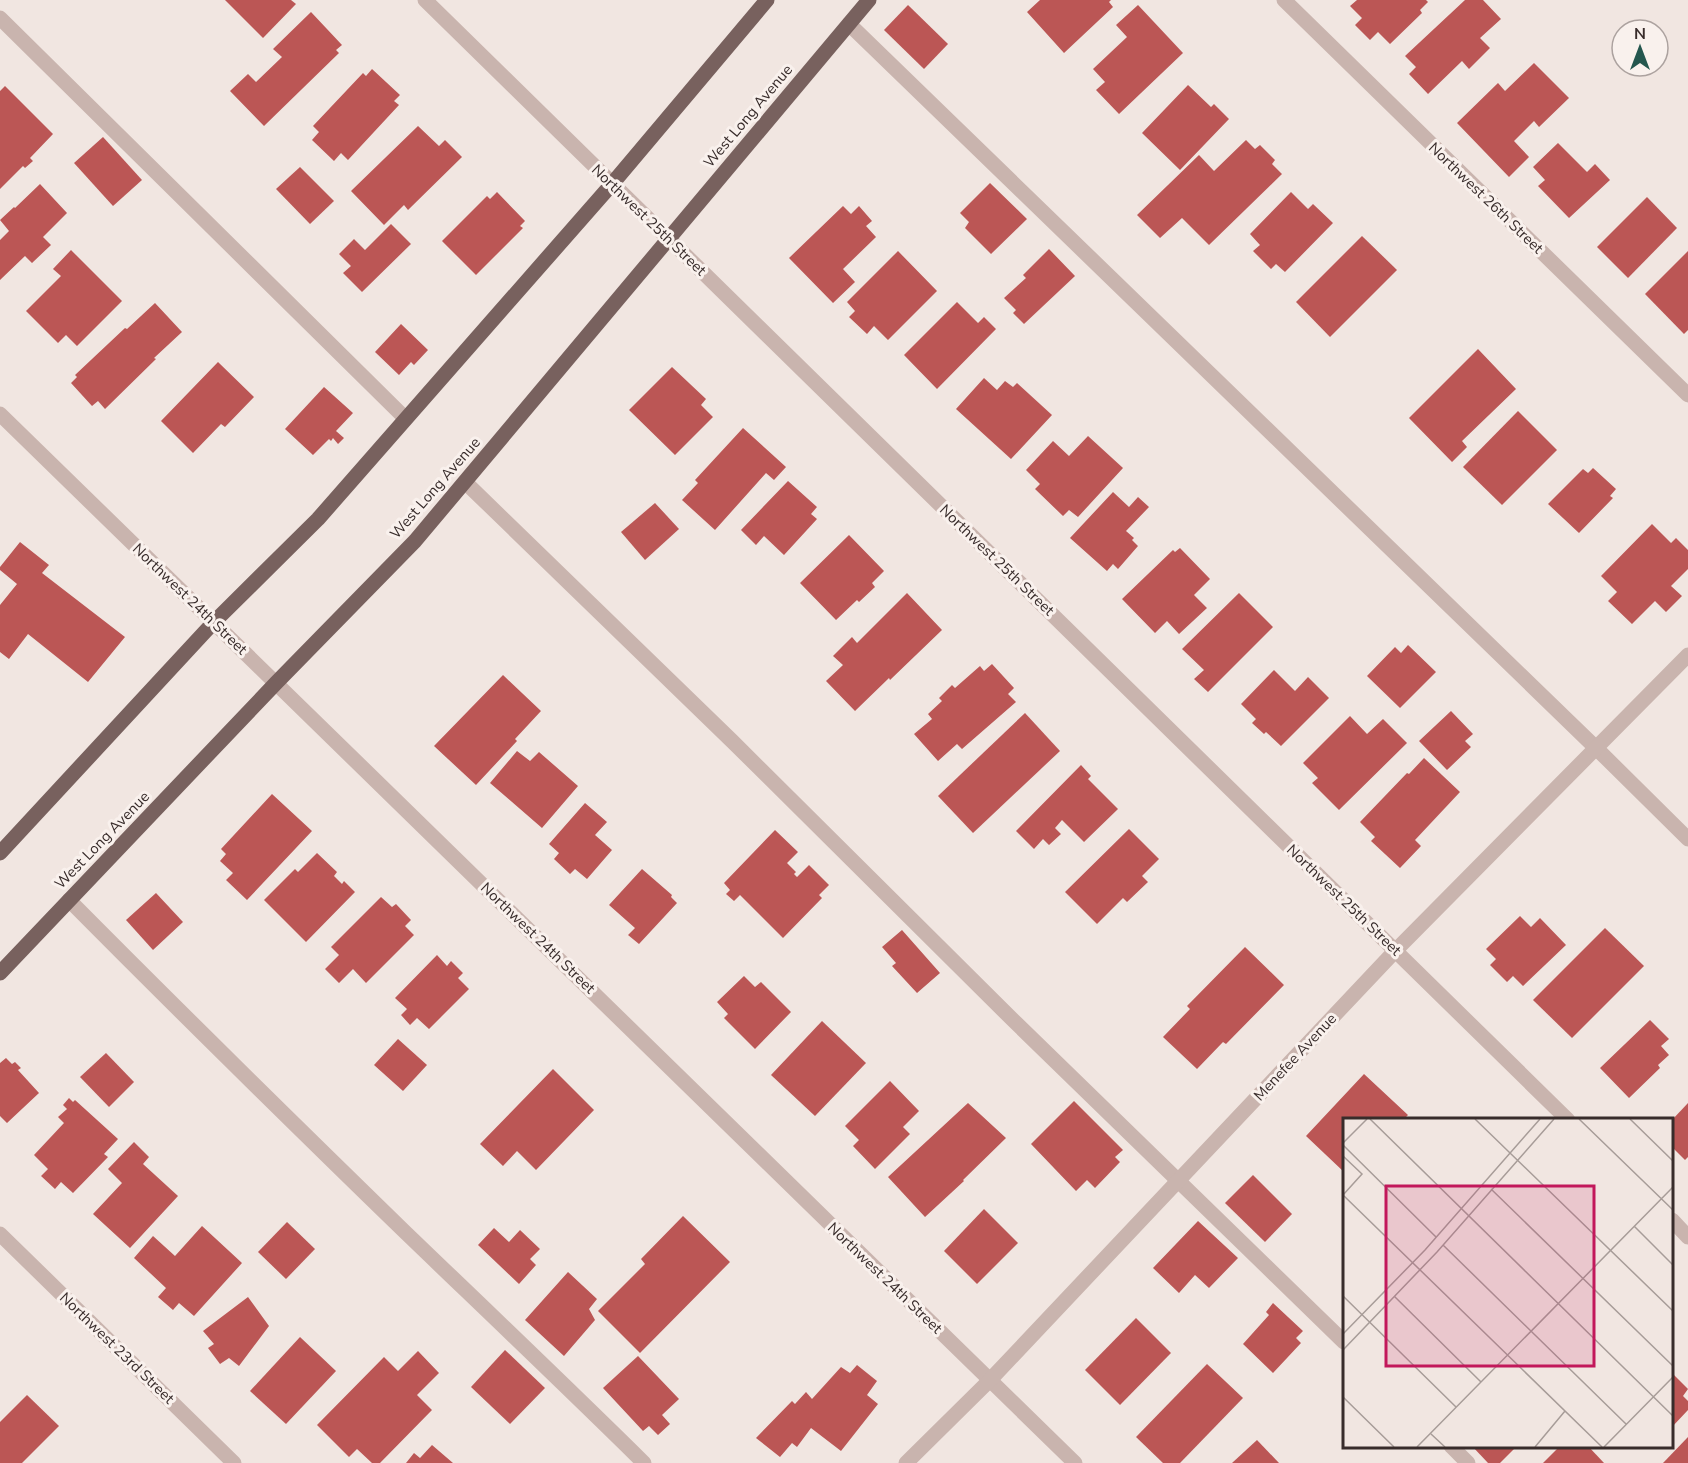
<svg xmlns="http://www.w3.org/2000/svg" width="1688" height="1463" font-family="'Nunito Sans',sans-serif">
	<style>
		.building { fill: #bb5655 }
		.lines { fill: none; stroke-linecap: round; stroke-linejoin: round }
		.minor { stroke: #c9b4ae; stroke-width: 15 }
		.major { stroke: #78615e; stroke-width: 15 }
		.labels { text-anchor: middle; stroke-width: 6; stroke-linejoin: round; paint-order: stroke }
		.street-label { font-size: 15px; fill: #382c2b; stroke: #f9f1ed }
		.inset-road { fill: none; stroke: #a79c98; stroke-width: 1.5 }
		.view { fill: #c2185b; fill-opacity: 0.15; stroke: #c2185b; stroke-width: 3 }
		.inset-edge { fill: none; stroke: #382c2b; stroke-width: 3 }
	</style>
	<rect width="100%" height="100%" fill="#f1e6e1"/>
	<g class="building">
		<path d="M225,0H291L296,4L263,38Z"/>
		<path d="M1040,0H1111L1109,2L1113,7L1064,53L1027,12Z"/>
		<path d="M1357,0H1426L1428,2L1420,10L1422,13L1390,44L1378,32L1370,40L1355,25L1362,18L1350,6Z"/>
		<path d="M1465,0H1483L1501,19L1480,38L1490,48L1469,69L1462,61L1428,94L1409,74L1416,67L1405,56Z"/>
		<path d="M908,5L948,44L924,69L884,30Z"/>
		<path d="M1138,5L1183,53L1119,114L1096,90L1105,82L1093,69L1127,37L1116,25Z"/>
		<path d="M311,12L342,45L336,50L339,53L264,126L230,91L248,74L256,82L282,57L273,49Z"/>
		<path d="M1534,63L1569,98L1539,127L1534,121L1514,141L1529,157L1509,177L1457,123L1498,83L1505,91Z"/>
		<path d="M372,69L400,95L394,101L399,105L348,160L341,153L334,161L312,140L319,132L313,126L363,73L366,76Z"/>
		<path d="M1188,85L1211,107L1214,104L1229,119L1180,170L1142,133Z"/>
		<path d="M5,86L53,134L30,158L33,161L25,168L23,166L0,189V91Z"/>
		<path d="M418,126L439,146L445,140L462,157L408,210L404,205L384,225L351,191Z"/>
		<path d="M103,137L142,180L113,206L74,163Z"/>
		<path d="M1246,140L1255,149L1260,145L1275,160L1272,164L1282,174L1209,245L1182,218L1160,238L1137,215L1199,155L1214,171Z"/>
		<path d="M1558,143L1587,172L1595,164L1610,180L1569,218L1538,186L1545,180L1533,167Z"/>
		<path d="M300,167L334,201L310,224L276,189Z"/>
		<path d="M990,183L1027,219L991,254L965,228L969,222L960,213Z"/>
		<path d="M40,184L67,213L43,237L51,245L32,263L25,256L0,280V240L9,231L0,220L14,207L15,208Z"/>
		<path d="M497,192L525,221L520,226L523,228L476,275L442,241L487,196L490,199Z"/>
		<path d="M1291,192L1308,209L1313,204L1333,223L1285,272L1276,264L1271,269L1253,251L1260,245L1250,234Z"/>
		<path d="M1647,197L1677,228L1628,278L1597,247Z"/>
		<path d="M843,206L851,214L859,206L872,221L866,226L876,237L843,269L855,282L833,303L789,258Z"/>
		<path d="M391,224L411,244L362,292L343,273L351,266L339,254L354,239L365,250Z"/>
		<path d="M1362,236L1397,270L1330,337L1296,302Z"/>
		<path d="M1049,249L1075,276L1024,324L1013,313L1016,310L1004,298L1026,278L1023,275Z"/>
		<path d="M71,250L122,301L77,346L66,335L58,343L26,311L61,276L53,269Z"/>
		<path d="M898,251L937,291L888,340L874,326L867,334L849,317L855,311L847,302Z"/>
		<path d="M1688,251V330L1684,334L1645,294Z"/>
		<path d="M957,302L978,323L984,317L996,329L937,389L904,355Z"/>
		<path d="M155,303L182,332L154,358L156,359L105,409L98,401L92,406L71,383L77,377L75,375L125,328L127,329Z"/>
		<path d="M401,324L428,350L414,365L411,362L399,375L375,352Z"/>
		<path d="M1478,349L1516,389L1462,441L1467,447L1452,462L1409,418Z"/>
		<path d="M218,362L254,397L225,427L221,424L193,453L161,421Z"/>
		<path d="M672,367L706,399L701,405L713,417L675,455L629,410Z"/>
		<path d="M984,378L997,390L1005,381L1013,387L1017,383L1052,415L1011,459L956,409Z"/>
		<path d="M324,387L353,413L336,431L344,438L338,444L333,438L331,441L329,439L313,455L285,429Z"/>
		<path d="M1518,411L1557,450L1502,505L1463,467Z"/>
		<path d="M743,428L786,467L774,480L766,473L715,530L682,500L698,483L695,480Z"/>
		<path d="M1088,436L1123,468L1078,517L1069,510L1063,516L1035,489L1040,484L1026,470L1053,441L1069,456Z"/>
		<path d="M1593,468L1616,489L1610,496L1613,498L1579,533L1548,504L1583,469L1588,473Z"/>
		<path d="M788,481L817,507L811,514L817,519L784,555L764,536L756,545L741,530Z"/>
		<path d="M1113,492L1129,507L1138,497L1149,507L1126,531L1134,538L1132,540L1138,546L1118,569L1113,564L1107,571L1070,538Z"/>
		<path d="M655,503L679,529L645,560L621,532Z"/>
		<path d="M1652,524L1671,543L1676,538L1688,550V569L1671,586L1682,596L1666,612L1655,601L1632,624L1608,601L1617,592L1601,576Z"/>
		<path d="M849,535L884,571L872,583L875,587L859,602L857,600L836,620L800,583Z"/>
		<path d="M20,542L49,565L42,573L125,637L88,682L28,634L9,659L0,652V605L17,584L0,570V567Z"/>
		<path d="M1180,548L1210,579L1194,595L1207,608L1179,634L1167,621L1155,633L1122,599L1173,550L1175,552Z"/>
		<path d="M907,593L942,630L890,680L889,678L855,711L826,681L843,665L833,656L852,637L857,643Z"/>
		<path d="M1239,593L1273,627L1208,692L1194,679L1204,670L1182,649Z"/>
		<path d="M1408,645L1436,672L1400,708L1367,676L1395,647L1401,653Z"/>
		<path d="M992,664L1014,688L1008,694L1016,702L962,749L957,744L938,761L914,734L932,719L928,714L942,701L939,698L952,685L955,688L980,666L984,671Z"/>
		<path d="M1274,670L1295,691L1308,677L1329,698L1281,746L1266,732L1264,734L1252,723L1256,719L1241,704Z"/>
		<path d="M503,675L541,711L515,739L517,741L476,785L434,746Z"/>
		<path d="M1451,711L1473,734L1465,741L1471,747L1447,770L1419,741Z"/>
		<path d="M1025,713L1060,751L973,833L938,796Z"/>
		<path d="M1350,716L1367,734L1383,719L1407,743L1339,810L1312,783L1318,778L1303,763Z"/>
		<path d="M517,751L530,761L539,752L578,786L542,828L490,783Z"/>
		<path d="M1424,758L1460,792L1415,840L1421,846L1400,868L1371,841L1375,837L1360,822L1407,773L1409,774Z"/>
		<path d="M1081,765L1091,776L1088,779L1118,809L1084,842L1062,820L1055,828L1061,834L1049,845L1043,839L1034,849L1016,831Z"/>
		<path d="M272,794L312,831L247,900L226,880L233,873L220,861L226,854L221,849Z"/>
		<path d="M585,803L607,822L595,835L612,850L587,879L575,869L570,874L554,859L559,853L549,844Z"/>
		<path d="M1129,829L1159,859L1142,876L1148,882L1127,902L1123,898L1097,924L1065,892Z"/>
		<path d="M775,830L798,852L787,863L796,872L794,874L797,877L809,865L829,885L819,895L822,898L783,938L740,895L734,901L726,894L730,890L724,883Z"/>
		<path d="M317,853L337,872L334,876L342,884L344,881L355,892L306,942L264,900L295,869L298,872Z"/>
		<path d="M642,869L672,895L671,897L677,903L639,944L628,935L635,928L609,905Z"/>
		<path d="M156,893L183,922L153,950L126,920Z"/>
		<path d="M381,897L392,907L396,904L411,920L405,926L414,935L366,983L353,969L339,983L325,969L339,955L331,947Z"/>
		<path d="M1520,916L1531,927L1540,918L1566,945L1523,986L1513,976L1507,982L1490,965L1496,959L1486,949Z"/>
		<path d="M1605,928L1644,966L1572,1038L1533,1000Z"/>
		<path d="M902,930L940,973L917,993L892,966L896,963L882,947Z"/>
		<path d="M1245,947L1284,985L1226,1044L1223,1042L1197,1069L1163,1037L1190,1009L1187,1006Z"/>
		<path d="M437,955L447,966L451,961L463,973L458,978L469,989L429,1029L417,1018L410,1025L401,1015L407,1009L395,998Z"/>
		<path d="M744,976L755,987L761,982L791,1012L755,1049L724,1018L728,1014L717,1002Z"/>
		<path d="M1650,1020L1669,1039L1661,1046L1669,1055L1658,1065L1660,1068L1629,1098L1600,1068Z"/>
		<path d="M822,1021L866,1063L815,1116L771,1075Z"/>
		<path d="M398,1039L427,1065L403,1091L374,1065Z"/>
		<path d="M106,1053L134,1082L109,1107L80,1077Z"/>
		<path d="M6,1058L12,1064L15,1062L21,1068L18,1070L39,1093L7,1123L0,1116V1063Z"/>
		<path d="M553,1069L594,1110L536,1170L517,1151L503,1166L480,1144Z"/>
		<path d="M1364,1074L1408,1115L1403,1120H1344V1172L1306,1136Z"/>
		<path d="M890,1081L919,1111L903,1127L910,1134L875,1169L853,1146L859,1140L845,1126Z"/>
		<path d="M69,1098L73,1102L75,1100L118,1139L104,1154L108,1157L73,1193L61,1182L55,1189L41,1176L48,1169L34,1155L64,1123L58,1117L67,1109L63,1105Z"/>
		<path d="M1074,1101L1123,1150L1115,1157L1120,1162L1095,1188L1087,1180L1076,1191L1031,1144Z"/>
		<path d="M968,1103L1006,1138L963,1180L964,1181L925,1217L888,1177Z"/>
		<path d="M1688,1103V1157L1685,1160L1672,1147V1120Z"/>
		<path d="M134,1142L149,1157L143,1164L178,1196L130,1248L93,1214L122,1183L108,1169Z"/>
		<path d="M1253,1175L1292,1214L1265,1242L1225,1203Z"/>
		<path d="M984,1209L1018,1243L977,1284L944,1251Z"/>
		<path d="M683,1216L730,1262L640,1353L598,1311L645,1264L641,1259Z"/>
		<path d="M1198,1221L1238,1258L1209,1288L1195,1275L1179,1293L1153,1268Z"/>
		<path d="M287,1222L315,1249L286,1279L258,1252Z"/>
		<path d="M202,1226L242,1263L194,1316L179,1303L173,1310L158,1297L166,1288L134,1258L153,1236L175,1256Z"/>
		<path d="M494,1228L509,1242L520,1230L540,1249L530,1259L536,1265L519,1284L478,1245Z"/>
		<path d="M568,1272L597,1299L589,1309L595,1320L564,1356L525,1320Z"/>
		<path d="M248,1297L269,1326L239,1366L229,1358L220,1364L208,1348L214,1344L203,1331Z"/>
		<path d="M1273,1303L1303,1331L1296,1338L1301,1343L1273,1373L1243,1344L1269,1315L1266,1312Z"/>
		<path d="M1136,1318L1171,1353L1120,1405L1085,1370Z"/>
		<path d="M300,1337L336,1371L286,1424L250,1391Z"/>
		<path d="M505,1350L545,1388L510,1424L471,1387Z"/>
		<path d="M418,1351L439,1373L417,1395L432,1410L380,1463H372L357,1449L349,1457L317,1425L384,1357L398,1371Z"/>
		<path d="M638,1356L679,1399L662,1415L670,1424L658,1435L649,1426L643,1431L603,1388Z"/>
		<path d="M1207,1364L1243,1398L1180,1463H1163L1136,1437Z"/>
		<path d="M857,1365L877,1381L867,1395L878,1404L841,1451L811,1428L797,1447L792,1443L780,1457L756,1438L792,1401L795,1404L806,1392L812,1399L841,1367L850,1373Z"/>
		<path d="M1672,1373L1688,1389L1683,1396L1688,1401V1410L1672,1427Z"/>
		<path d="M27,1395L59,1426L22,1463H0V1422Z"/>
		<path d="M1688,1437V1463H1663Z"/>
		<path d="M1257,1440L1279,1463H1232Z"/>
		<path d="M432,1445L453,1463H406L414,1453L420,1458Z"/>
		<path d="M1472,1446H1517L1500,1463H1488Z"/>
		<path d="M1560,1446H1588L1604,1463H1543Z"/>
	</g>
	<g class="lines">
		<g class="minor">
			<path d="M425,0L1568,1120"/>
			<path d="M1284,0L1688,395"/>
			<path d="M0,18L405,418"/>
			<path d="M849,24L1596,748L1688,839"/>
			<path d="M0,414L1075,1463"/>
			<path d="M465,482L732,741L1014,1021L1344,1342"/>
			<path d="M69,900C180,1012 292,1122 405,1232C485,1309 565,1385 644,1463"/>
			<path d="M1672,1220L1688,1237"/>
			<path d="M0,1234L234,1463"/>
			<path d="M1451,1446L1468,1463"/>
			<path d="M906,1463L990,1380L1396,950L1688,655"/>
		</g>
		<g class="major">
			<path d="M0,853L214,622L318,519L612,184L767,0"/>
			<path d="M0,973L276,683L415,541L869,0"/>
		</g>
	</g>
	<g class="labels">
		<g class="street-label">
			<text transform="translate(748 116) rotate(-50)" y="5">West Long Avenue</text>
			<text transform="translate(1486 198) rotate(44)" y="5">Northwest 26th Street</text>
			<text transform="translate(649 220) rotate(44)" y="5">Northwest 25th Street</text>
			<text transform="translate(435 488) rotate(-49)" y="5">West Long Avenue</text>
			<text transform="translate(997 560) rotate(44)" y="5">Northwest 25th Street</text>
			<text transform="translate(190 599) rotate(44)" y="5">Northwest 24th Street</text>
			<text transform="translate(102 840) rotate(-46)" y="5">West Long Avenue</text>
			<text transform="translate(1344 900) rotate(44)" y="5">Northwest 25th Street</text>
			<text transform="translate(538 938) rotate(44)" y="5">Northwest 24th Street</text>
			<text transform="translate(1295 1057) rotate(-47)" y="5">Menefee Avenue</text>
			<text transform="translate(885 1278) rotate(44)" y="5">Northwest 24th Street</text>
			<text transform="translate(117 1348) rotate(44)" y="5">Northwest 23rd Street</text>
		</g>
	</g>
	<g transform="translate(1343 1118)">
		<rect width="330" height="330" fill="#f1e6e1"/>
		<path class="inset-road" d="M27,1L330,298M132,1L330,193M236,1L330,92M287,1L330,43M0,25L24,1M0,27L93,119M0,38L19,56L0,77M148,71L330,248M0,77L259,329M291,108L330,147M100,127L283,306M0,178L113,289M51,178L138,264M0,216L82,132L197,1M0,232L94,134L211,1M0,279L51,329M88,316L102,329M74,329L330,69M192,329L222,293M261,329L330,259"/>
		<path class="view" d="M43,68H251V248H43Z"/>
		<rect width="330" height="330" class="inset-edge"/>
	</g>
	<g transform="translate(1640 48)"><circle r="28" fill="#f9f1ed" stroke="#aca29f" stroke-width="1.5"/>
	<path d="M0-4.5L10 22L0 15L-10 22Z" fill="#24564e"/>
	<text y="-9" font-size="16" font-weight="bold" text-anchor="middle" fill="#382c2b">N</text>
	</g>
</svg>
